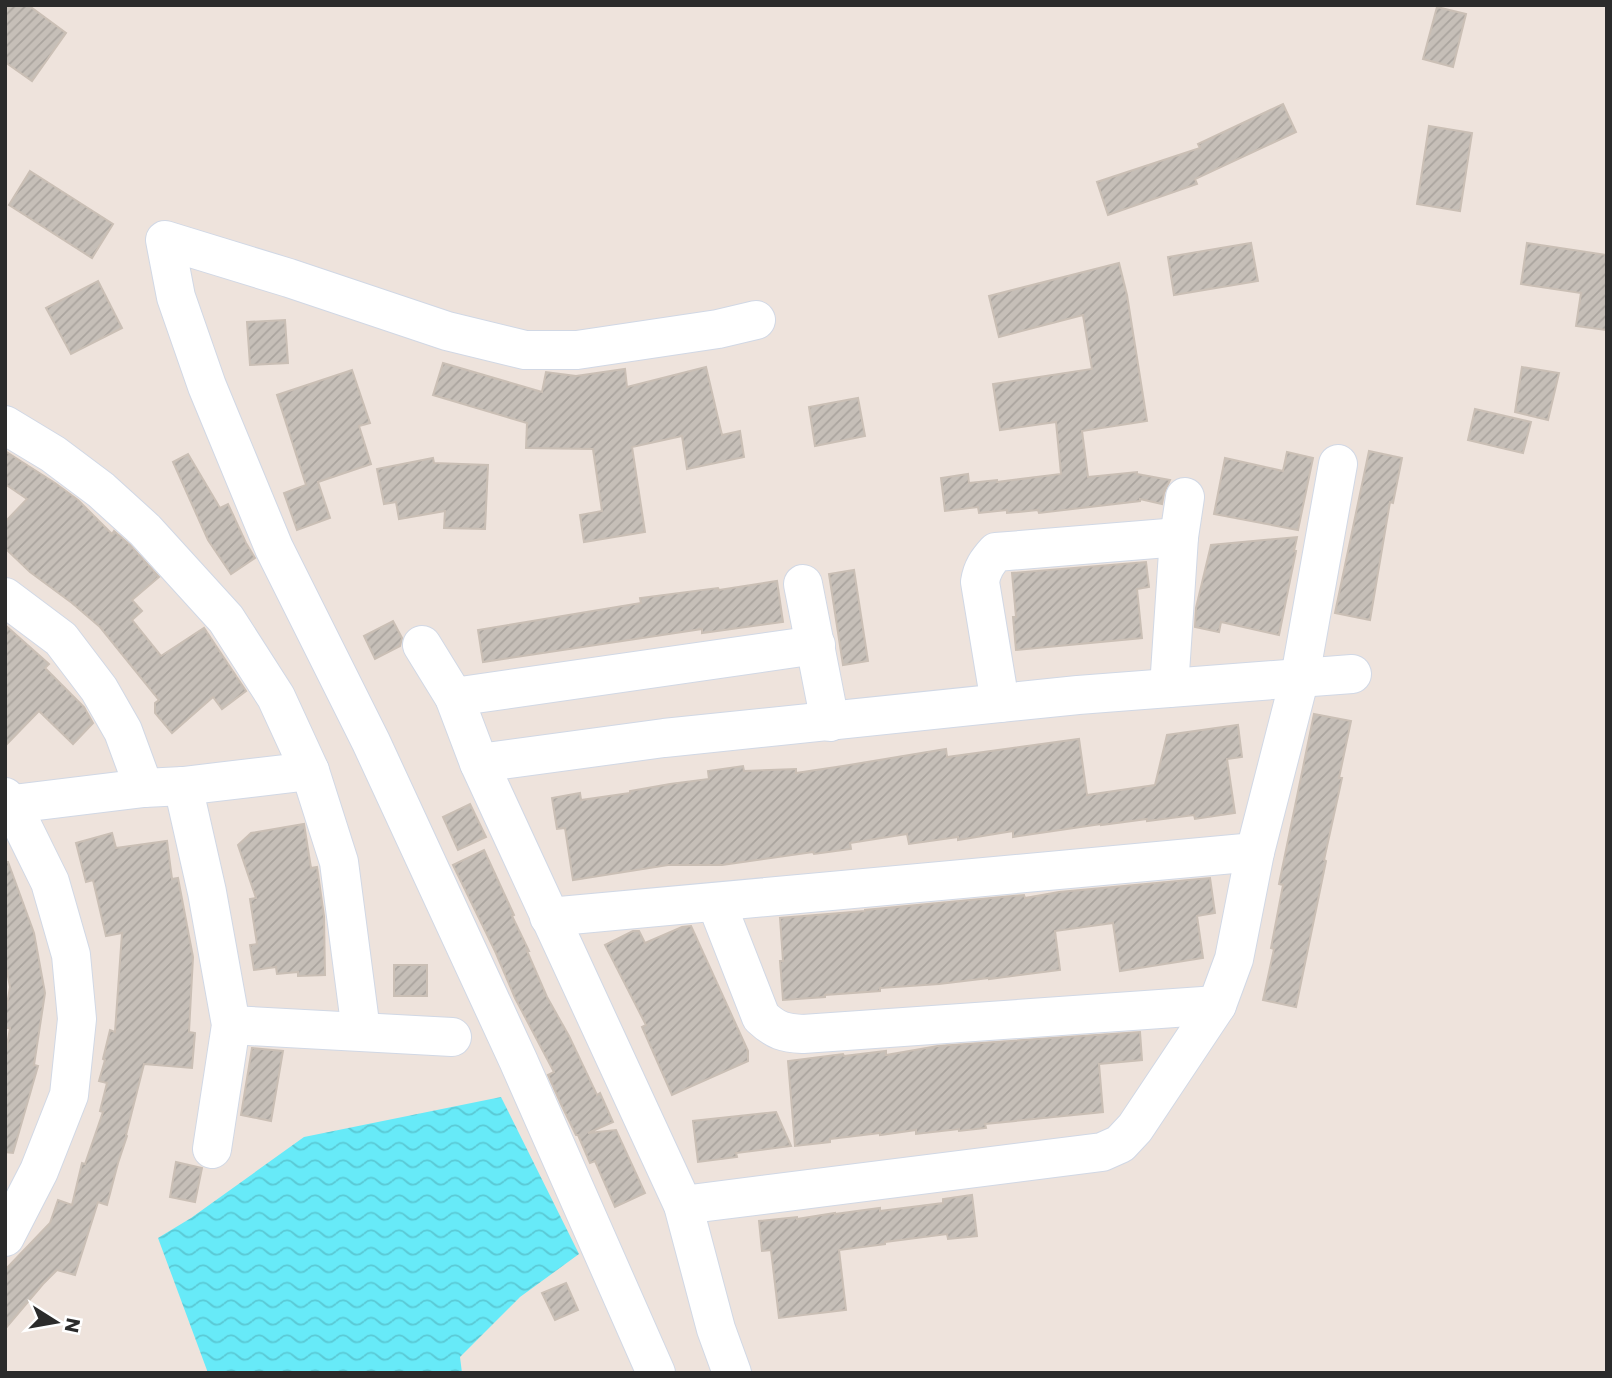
<svg xmlns="http://www.w3.org/2000/svg" width="1612" height="1378" font-family="Poppins,sans-serif">
	<style>
		.water { fill: url(#water-waves) }
		.building { fill: url(#building-hatch); stroke: #cabfb5; stroke-width: 2 }
		.lines { fill: none; stroke-linecap: round; stroke-linejoin: round }
		.street-casing { stroke: #d1d8e5; stroke-width: 40 }
		.street { stroke: #fff; stroke-width: 38 }
	</style>
	<defs>
		<pattern id="water-waves" width="16" height="10" patternUnits="userSpaceOnUse" patternTransform="scale(1.75)"><rect width="16" height="10" fill="#67eaf8"/><path d="M0 5q4-4 8 0t8 0" fill="none" stroke="#5ac9d5"/></pattern>
		<pattern id="building-hatch" width="6" height="6" patternUnits="userSpaceOnUse" patternTransform="scale(1.75)"><rect width="6" height="6" fill="#c6bfb8"/><path d="M-1 1l2-2M0 6l6-6M5 7l2-2" fill="none" stroke="#aaa49e"/></pattern>
	</defs>
	<rect width="100%" height="100%" fill="#eee3dc"/>
	<path class="water" d="M501,1097L579,1254L520,1297L460,1357L462,1373H208L158,1238L191,1218L304,1137Z"/>
	<g class="building">
		<path d="M5,5H28L66,33L32,81L5,62Z"/>
		<path d="M1437,7L1466,14L1453,67L1423,59Z"/>
		<path d="M1283,104L1296,132L1195,179L1197,184L1108,215L1097,182L1200,148L1198,144Z"/>
		<path d="M1429,126L1472,133L1460,211L1417,204Z"/>
		<path d="M30,171L113,224L92,258L9,205Z"/>
		<path d="M1251,243L1258,281L1174,295L1168,257Z"/>
		<path d="M1527,243L1607,255V330L1576,326L1581,293L1521,284Z"/>
		<path d="M1119,263L1127,295L1147,421L1082,431L1088,477L1137,472V474L1170,480L1164,493L1162,504L1140,499V501L1039,513L1038,510L1007,513V510L979,513L978,507L945,511L941,478L968,474L969,483L997,480V482L1061,474L1056,422L1000,430L993,384L1092,369L1083,315L999,337L989,296Z"/>
		<path d="M98,281L122,328L71,354L46,308Z"/>
		<path d="M285,320L288,363L250,365L247,322Z"/>
		<path d="M443,363L542,392L546,372L576,376L625,369L627,387L706,367L722,435L740,431L744,457L687,469L682,436L632,447L645,532L584,542L580,515L602,511L593,449L526,448L527,423L433,395Z"/>
		<path d="M1522,367L1559,373L1548,420L1515,412Z"/>
		<path d="M352,370L370,423L359,426L371,464L318,482L330,518L297,530L284,493L306,485L277,395Z"/>
		<path d="M858,398L865,436L815,446L809,407Z"/>
		<path d="M1475,409L1531,422L1523,453L1468,440Z"/>
		<path d="M5,451L55,483L78,500L112,534L114,531L130,545L159,577L132,600L142,611L132,620L161,656L204,628L246,691L222,709L213,697L172,733L155,713V703L159,700L100,627L72,603L30,572L5,548V522L27,499L5,484Z"/>
		<path d="M1369,451L1402,458L1393,503L1390,502L1370,620L1335,613Z"/>
		<path d="M1287,452L1313,458L1298,530L1214,514L1225,458L1283,471Z"/>
		<path d="M188,454L220,508L228,504L246,543L255,558L231,574L208,540L173,462Z"/>
		<path d="M433,458L434,463L488,465L485,529L444,528L445,511L399,519L396,502L384,504L377,469Z"/>
		<path d="M1297,537L1294,551H1296L1279,635L1221,622L1219,632L1195,627L1196,608L1211,545Z"/>
		<path d="M1146,562L1149,587L1137,589L1142,638L1016,650L1013,617H1016L1012,573Z"/>
		<path d="M854,570L868,661L843,665L829,574Z"/>
		<path d="M777,581L783,622L702,633V629L483,662L478,630L641,603L640,598L718,588L719,590Z"/>
		<path d="M393,621L402,638L400,646L375,659L364,636Z"/>
		<path d="M5,625L49,664L45,668L84,707L93,723L73,744L39,711L5,746Z"/>
		<path d="M1314,714L1351,721L1339,778H1342L1324,860L1326,861L1296,1007L1263,1000L1274,949L1271,948L1283,885L1279,884Z"/>
		<path d="M1238,725L1242,757L1227,759L1235,813L1195,819L1194,815L1147,821V819L1101,825V824L1013,837V831L958,840V837L909,844L907,834L850,843L851,849L814,854L813,852L722,865H668L573,880L565,828L557,829L552,798L580,793L581,800L630,793V791L670,784L709,779L708,771L743,766L744,771L796,769V773L843,766L946,749L947,757L1079,739L1087,795L1155,785L1167,735Z"/>
		<path d="M470,804L486,837L458,850L443,817Z"/>
		<path d="M304,824L311,868L317,867L324,916L325,975L298,976V972L277,974L276,967L254,970L250,945L257,944L250,899L256,898L238,845L251,833Z"/>
		<path d="M112,833L116,848L167,841L172,879L178,878L193,957L189,1032L195,1033L192,1068L144,1064L126,1135L127,1136L118,1163L107,1205L98,1202L75,1275L57,1270L43,1284L5,1329V1270L50,1223L58,1200L72,1205L82,1163L85,1164L103,1112L100,1111L107,1083L99,1081L105,1060L103,1059L110,1030L115,1032L122,933L106,936L93,880L86,882L76,843Z"/>
		<path d="M484,850L514,915L512,916L529,951H527L547,997L569,1036L597,1095L600,1093L613,1122L588,1133L616,1130L645,1193L615,1207L595,1161L590,1163L578,1135H576L561,1104L548,1075L554,1072L515,998L495,951L453,865Z"/>
		<path d="M5,862H8L34,933L45,993L34,1065L38,1066L13,1153L5,1152V1057L10,1028H5V1016L10,987L5,961Z"/>
		<path d="M1210,878L1215,913L1197,916L1203,958L1120,971L1113,923L1055,931L1060,970L989,979V978L939,984L880,988V991L825,995V997L783,1000L780,961H783L780,918L865,911V910L1024,895L1025,898L1059,892Z"/>
		<path d="M691,926L748,1051V1061L672,1095L642,1027L646,1025L605,945L633,931H639L645,943L682,927Z"/>
		<rect x="394" y="965" width="33" height="31"/>
		<path d="M1140,1032L1142,1060L1099,1064L1103,1112L985,1124L986,1128L959,1131V1129L916,1134V1130L880,1135V1133L830,1139V1142L795,1146L788,1061L843,1054L844,1056L886,1051V1055L938,1046Z"/>
		<path d="M252,1048L283,1051L271,1121L241,1115Z"/>
		<path d="M776,1112L791,1146L736,1153L737,1157L698,1162L693,1121Z"/>
		<path d="M176,1162L202,1168L195,1202L170,1197Z"/>
		<path d="M972,1195L977,1236L948,1239L947,1234L885,1242V1244L839,1250L846,1310L779,1318L771,1250L762,1251L759,1221L797,1217V1219L835,1213V1214L880,1208V1211L943,1203V1199Z"/>
		<path d="M566,1283L578,1310L555,1320L542,1293Z"/>
	</g>
	<g class="lines">
		<defs>
			<g id="street">
				<path d="M5,425L53,454L101,490L145,530L226,619L276,697L310,771L339,862L361,1031"/>
				<path d="M803,584L830,722"/>
				<path d="M5,597L61,639L99,689L123,731L144,788"/>
				<path d="M422,645L454,697L479,763L683,1205L716,1329L732,1373"/>
				<path d="M1169,688L1179,537L1185,497"/>
				<path d="M454,697L816,645"/>
				<path d="M1000,703L980,582C982,569 987,562 996,552L1179,537"/>
				<path d="M479,763L664,738L1078,695L1352,674"/>
				<path d="M183,786L207,892L231,1025L212,1149"/>
				<path d="M5,797L12,805L50,882L71,955L77,1019L69,1095L39,1171L5,1237"/>
				<path d="M5,805L144,788L183,786L310,771"/>
				<path d="M716,902L761,1017C776,1031 784,1033 803,1034L1217,1005"/>
				<path d="M549,917L1255,852"/>
				<path d="M231,1025L452,1037"/>
				<path d="M683,1205L1102,1152L1120,1144L1135,1128L1217,1005L1234,959L1255,852L1300,677L1338,464"/>
				<path d="M656,1373L518,1060L371,742L274,548L207,386L176,297L165,240L289,278L447,331L525,350H577L718,329L756,320"/>
			</g>
		</defs>
		<use href="#street" class="street-casing"/>
		<use href="#street" class="street"/>
	</g>
	<rect width="1612" height="1378" fill="none" stroke="#2b2b2b" stroke-width="14"/>
	<g transform="translate(56 1322) rotate(101)" stroke="#ffffff" stroke-width="5" paint-order="stroke">
	<path d="M0-5L12 26L0 18L-12 26Z" fill="#2b2b2b"/>
	<text y="-10" font-size="19" font-weight="bold" text-anchor="middle" fill="#2b2b2b">N</text>
	</g>
</svg>
